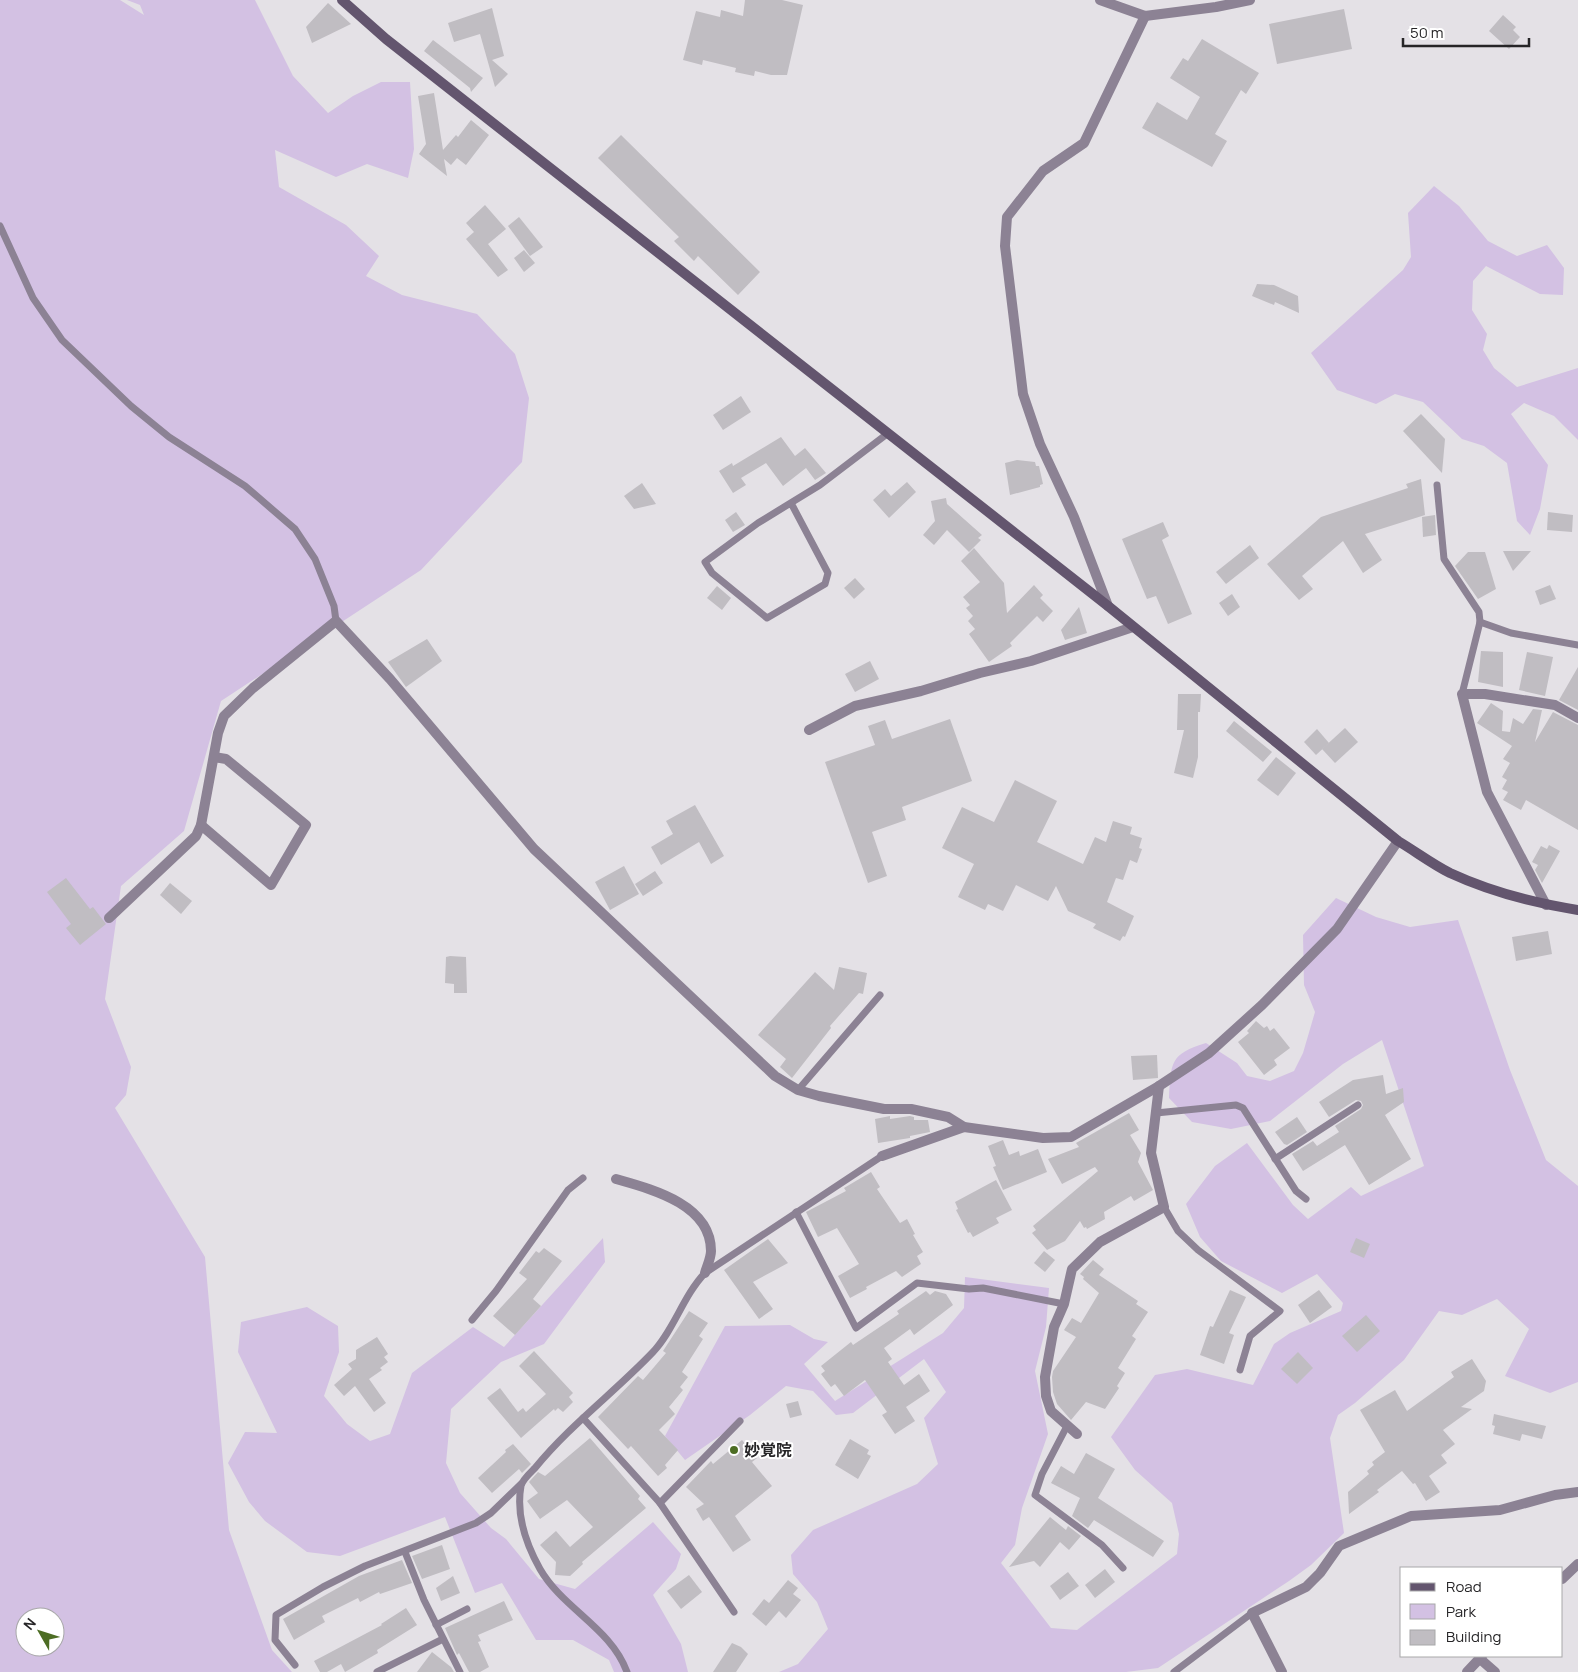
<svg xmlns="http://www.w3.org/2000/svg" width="1578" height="1672" font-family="Manrope,'Noto Sans JP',sans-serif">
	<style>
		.green { fill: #d3c1e3; fill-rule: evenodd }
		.building { fill: #c0bdc2 }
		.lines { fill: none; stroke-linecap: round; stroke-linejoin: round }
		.lane { stroke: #8c8294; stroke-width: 7 }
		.street { stroke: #8c8294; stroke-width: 10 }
		.secondary { stroke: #63556e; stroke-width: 10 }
		.poi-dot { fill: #4d6d24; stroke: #fff; stroke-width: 2 }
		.labels { text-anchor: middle; stroke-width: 4; stroke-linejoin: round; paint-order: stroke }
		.poi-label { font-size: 16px; font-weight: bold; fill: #262527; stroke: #fff; text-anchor: start }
	</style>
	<rect width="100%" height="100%" fill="#e4e1e6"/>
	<g class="green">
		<path d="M0,0H120L144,15L140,5L127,0H255L293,76L328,113L353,96L381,82H410L414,149L408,178L367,164L336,177L275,150L279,187L346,225L379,256L366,276L402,295L477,314L515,354L529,398L522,462L421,570L221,701L184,831L121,886L105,999L131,1067L126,1095L115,1108L205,1257L229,1530L272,1650L292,1672H0ZM25,1617H55V1647H25Z"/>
		<path d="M1434,186L1459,206L1488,241L1517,256L1547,245L1564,268L1563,295L1540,294L1486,266L1473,281L1472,310L1487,334L1483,350L1494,368L1517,387L1578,368V440L1554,416L1524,403L1511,414L1548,465L1540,509L1530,535L1517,521L1507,463L1484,446L1462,439L1423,402L1395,394L1376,404L1337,390L1311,353L1403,270L1411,257L1408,213Z"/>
		<path d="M1336,898L1376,917L1410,927L1458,920L1510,1070L1546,1160L1578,1186V1382L1550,1393L1505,1376L1529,1329L1497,1299L1462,1315L1439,1311L1404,1360L1355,1403L1338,1415L1330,1438L1344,1533L1311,1565L1289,1581L1158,1668L1126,1672H779L798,1664L828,1629L817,1602L793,1574L791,1555L813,1530L917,1484L938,1464L924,1418L946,1392L924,1359L853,1413L836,1415L813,1391L786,1386L750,1415L685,1460L665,1436L725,1326L790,1325L814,1339L828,1342L804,1364L835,1401L943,1333L964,1308L965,1277L1049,1288L1046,1327L1035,1371L1048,1434L1022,1508L1015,1545L1001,1563L1051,1628L1077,1630L1177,1554L1179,1534L1172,1503L1135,1470L1111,1437L1155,1375L1187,1369L1253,1385L1274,1344L1290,1333L1341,1311L1343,1303L1317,1274L1282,1293L1221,1261L1200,1237L1186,1204L1215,1166L1247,1143L1293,1205L1308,1219L1351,1187L1361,1196L1424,1166L1382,1040L1343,1064L1270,1121L1231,1129L1192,1122L1169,1098C1171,1062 1170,1054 1206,1043L1237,1063L1247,1076L1270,1081L1294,1071L1303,1053L1315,1012L1304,985L1303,935Z"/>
		<path d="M603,1238L605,1262L544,1344L501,1362L451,1409L446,1463L460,1493L491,1528L506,1539L539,1579L575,1589L653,1522L681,1554L676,1569L653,1595L681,1644L688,1672H614L609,1660L573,1640H536L502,1583L475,1593L445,1517L340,1556L307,1552L265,1521L249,1502L228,1463L245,1432L277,1433L238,1352L241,1322L307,1307L338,1326L339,1352L324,1396L347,1424L370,1441L390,1434L412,1373L473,1327L504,1347Z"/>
	</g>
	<g class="building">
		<path d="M745,0H782L803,5L787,75H771L755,71L754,76L735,72L736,68L703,60L702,65L683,60L696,11L720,17L721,10L743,16Z"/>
		<path d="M328,3L351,24L312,43L306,27Z"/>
		<path d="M492,8L504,56L492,60L508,74L495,87L480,34L454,42L448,23Z"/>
		<path d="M1344,9L1352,49L1277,64L1269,24Z"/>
		<path d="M1503,15L1516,27L1513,30L1520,37L1509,49L1489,31Z"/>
		<path d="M1202,39L1259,73L1246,94L1241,90L1215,134L1227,141L1212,167L1142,128L1157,102L1187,120L1200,97L1170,78L1183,58L1188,61Z"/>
		<path d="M433,40L483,78L471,92L470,88L424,51Z"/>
		<path d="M434,93L443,150L456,135L458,137L471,120L489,135L466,165L457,158L451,165L444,159L447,176L419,154L426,144L418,96Z"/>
		<path d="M621,135L760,272L738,295L698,256L694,261L674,241L679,237L598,158Z"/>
		<path d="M485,205L506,229L488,244L508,270L498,277L466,239L474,232L466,223Z"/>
		<path d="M519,217L543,247L530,256L508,226Z"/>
		<path d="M524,250L535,263L524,272L514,258Z"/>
		<path d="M1257,284L1274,285L1298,296L1299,313L1275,302L1274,305L1252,296Z"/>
		<path d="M741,396L751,412L723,430L713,415Z"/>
		<path d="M1421,414L1445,439L1442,473L1403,431Z"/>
		<path d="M781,437L795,456L805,448L826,473L815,480L806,468L783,486L766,463L741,478L746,485L733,493L719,471L732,463L733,466Z"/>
		<path d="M1017,460L1035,462L1036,466H1039L1043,484L1040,485V487L1010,495L1005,463Z"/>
		<path d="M1421,479L1425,515L1365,534L1382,560L1363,573L1343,541L1302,576L1313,589L1299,600L1267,564L1321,517L1408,488L1406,484Z"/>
		<path d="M907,482L916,492L889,518L873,500L885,489L891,496Z"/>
		<path d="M642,483L656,504L634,509L624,496Z"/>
		<path d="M946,498L947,504L982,535L978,538L981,540L969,552L947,530L934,545L923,535L935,521L931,501Z"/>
		<path d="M736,512L745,525L733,532L725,520Z"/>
		<path d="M1548,512L1573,515L1572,532L1547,530Z"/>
		<path d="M1435,515L1436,535L1423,537L1422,517Z"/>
		<path d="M1163,522L1169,536L1162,540L1192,614L1168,624L1156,596L1147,599L1122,539Z"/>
		<path d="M1250,545L1259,558L1226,584L1216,572Z"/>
		<path d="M974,548L1004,583L1007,613L1034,585L1043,595L1040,598L1053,611L1043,622L1037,616L1010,643L1012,646L989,662L969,634L975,629L968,621L973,616L966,608L970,605L963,597L980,582L961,561Z"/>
		<path d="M1503,551H1531L1513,571Z"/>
		<path d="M1468,552H1485L1496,589L1478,599L1455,566Z"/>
		<path d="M855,578L865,589L854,599L844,588Z"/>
		<path d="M1550,585L1556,599L1540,605L1535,591Z"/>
		<path d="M717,586L731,598L722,610L707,598Z"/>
		<path d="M1232,594L1240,607L1228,616L1219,603Z"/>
		<path d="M1079,607L1087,633L1065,640L1061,630Z"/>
		<path d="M427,639L442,661L406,687L388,662Z"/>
		<path d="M1481,651L1503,652V687L1478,682Z"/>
		<path d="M1527,652L1553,657L1545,696L1519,690Z"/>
		<path d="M870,661L879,679L855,692L845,674Z"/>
		<path d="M1578,667V710L1559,700Z"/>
		<path d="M1178,694H1201L1200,712H1198V757L1193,778L1174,773L1184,730H1177Z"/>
		<path d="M1491,703L1503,711L1502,731L1510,732L1513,718L1523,724L1533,709L1542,710L1535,742L1553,712L1578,725V830L1526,800L1521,810L1503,800L1508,792L1502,789L1507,780L1502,777L1510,763L1503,759L1512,746L1477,723Z"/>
		<path d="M950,719L972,781L902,807L906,820L872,832L887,876L868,883L825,762L875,745L868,726L885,720L892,739Z"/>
		<path d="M1234,721L1272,752L1263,762L1226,731Z"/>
		<path d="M1345,728L1358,742L1335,763L1322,749Z"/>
		<path d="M1317,729L1329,743L1316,755L1304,742Z"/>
		<path d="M1276,757L1296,773L1278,796L1257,780Z"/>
		<path d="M1015,780L1057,801L1037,842L1083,864L1095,837L1106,842L1113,821L1132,827L1130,834L1142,838L1139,848L1142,849L1137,863L1130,860L1123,880L1116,878L1107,902L1134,916L1125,937L1123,936L1120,941L1093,928L1096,924L1068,911L1056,886L1048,901L1016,885L1003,911L988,904L985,910L958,897L974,864L942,848L962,807L994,822Z"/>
		<path d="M695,805L724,856L711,864L699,842L661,865L651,847L673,834L666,821Z"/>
		<path d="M1549,845L1560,851L1542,883L1535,870L1538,865L1532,862L1541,846L1547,849Z"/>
		<path d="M624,866L639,894L610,910L595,882Z"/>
		<path d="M655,871L663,883L643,896L635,884Z"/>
		<path d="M66,878L90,909L93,907L106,924L80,945L66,928L71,924L47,892Z"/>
		<path d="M170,883L192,901L181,914L160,895Z"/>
		<path d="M1548,931L1552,954L1516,961L1512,937Z"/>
		<path d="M450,956L466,957L467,993H454V984L445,983L446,957Z"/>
		<path d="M839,967L867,973L863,994L859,993L830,1026L831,1028L792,1078L780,1067L786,1059L758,1035L815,972L834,990Z"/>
		<path d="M1256,1021L1264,1028L1267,1026L1270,1031L1274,1028L1290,1048L1274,1060L1277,1065L1264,1075L1238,1042L1249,1033L1247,1031Z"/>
		<path d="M1157,1055L1158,1078L1133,1080L1131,1056Z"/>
		<path d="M1383,1075L1386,1094L1403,1088L1404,1102L1385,1115L1411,1159L1369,1185L1345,1145L1303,1171L1292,1154L1313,1141L1317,1146L1339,1132L1335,1126L1361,1109L1363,1105L1361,1101L1356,1100L1329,1117L1319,1102L1353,1080Z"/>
		<path d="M1129,1113L1139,1130L1130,1135L1141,1153L1138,1162L1153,1190L1134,1201L1131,1196L1104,1212L1105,1219L1087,1229L1086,1227L1084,1228L1080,1221L1065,1241L1047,1250L1032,1233L1036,1230L1033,1226L1098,1171L1095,1167L1062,1184L1048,1159L1079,1147L1076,1143Z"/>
		<path d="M890,1116V1119L910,1116L914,1117V1120H928L930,1132L910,1136V1138L878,1143L875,1119Z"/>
		<path d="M1297,1117L1307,1132L1287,1145L1284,1144L1275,1132Z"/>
		<path d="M1003,1140L1009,1155L1019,1151L1020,1156L1038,1149L1047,1172L1003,1190L993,1167L996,1166L988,1146Z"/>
		<path d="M871,1172L880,1187L877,1189L900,1223L907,1219L915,1234L913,1235L923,1252L917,1256L921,1264L902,1277L896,1271L866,1287L867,1289L850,1298L838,1276L859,1264L837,1228L818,1237L806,1212L846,1191L844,1188Z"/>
		<path d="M996,1180L1012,1210L996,1218L999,1223L973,1237L970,1232L968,1233L956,1210L958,1209L955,1202Z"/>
		<path d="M1356,1238L1370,1244L1364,1258L1350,1252Z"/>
		<path d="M768,1239L788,1263L753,1282L773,1309L759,1319L724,1270Z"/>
		<path d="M544,1248L562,1261L533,1299L541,1306L515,1335L493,1316L527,1279L519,1273L536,1251L539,1253Z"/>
		<path d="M1044,1251L1055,1260L1045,1272L1034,1263Z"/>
		<path d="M1093,1260L1104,1269L1099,1275L1138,1301L1136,1304L1148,1312L1132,1336L1136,1339L1118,1368L1125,1373L1117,1386L1119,1388L1105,1409L1086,1402L1071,1420L1057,1404L1053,1392L1052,1377L1053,1371L1076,1337L1064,1330L1072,1318L1081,1323L1099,1293L1083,1279L1084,1277L1080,1274Z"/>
		<path d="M1230,1290L1246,1297L1229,1333L1234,1335L1224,1364L1200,1355L1210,1326L1213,1327Z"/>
		<path d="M1319,1290L1332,1307L1310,1323L1298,1305Z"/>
		<path d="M926,1291L930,1295L935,1291L946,1294L953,1305L914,1335L910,1329L884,1348L892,1359L888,1362L904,1385L919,1374L930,1391L906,1407L915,1421L895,1434L882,1415L887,1412L865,1380L844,1396L835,1384L831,1387L821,1374L825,1371L821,1366L851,1342L853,1345L899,1314L897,1311Z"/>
		<path d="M689,1311L708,1323L699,1336L703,1339L682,1372L688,1377L680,1387L683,1390L669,1407L675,1414L659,1430L678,1450L665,1465L667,1468L658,1476L631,1446L628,1449L598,1417L638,1376L643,1380L666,1353L663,1351Z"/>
		<path d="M1366,1315L1380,1331L1357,1352L1342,1336Z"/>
		<path d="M377,1337L388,1354L384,1357L388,1362L380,1368L382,1370L369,1379L386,1403L374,1412L355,1386L344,1396L334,1385L352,1369L348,1364L356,1359V1350Z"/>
		<path d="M534,1351L573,1393L569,1397L573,1402L563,1412L558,1408L555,1411L554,1409L521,1438L487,1398L500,1388L518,1412L523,1408L526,1412L546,1394L519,1366Z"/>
		<path d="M1298,1352L1313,1368L1297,1384L1281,1369Z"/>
		<path d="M1472,1359L1486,1381L1484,1391L1461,1407L1472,1409L1443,1430L1455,1444L1441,1455L1447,1463L1429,1476L1440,1492L1426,1501L1415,1483L1413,1484L1402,1471L1377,1490L1379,1492L1349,1514L1348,1492L1369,1474L1367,1471L1374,1465L1372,1462L1385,1452L1360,1410L1395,1390L1407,1411L1454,1377L1451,1372Z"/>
		<path d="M798,1401L802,1415L790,1418L786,1404Z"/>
		<path d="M1494,1414L1546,1426L1542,1439L1522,1434L1520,1441L1493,1434L1495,1426L1492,1425Z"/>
		<path d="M590,1438L640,1496L638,1499L646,1508L582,1562L583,1564L570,1576L555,1575L556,1562L540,1545L556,1531L570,1547L593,1527L567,1500L540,1519L527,1501L538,1493L529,1482L538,1472L545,1476Z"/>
		<path d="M850,1439L869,1450L867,1454L871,1456L858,1479L835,1465Z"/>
		<path d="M742,1440L757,1458L752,1462L772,1486L735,1516L751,1540L733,1552L709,1517L703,1521L696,1509L704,1504L686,1487L711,1461L713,1464Z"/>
		<path d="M513,1444L531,1464L522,1473L519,1469L492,1493L478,1478L506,1452L505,1450Z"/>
		<path d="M1086,1453L1115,1469L1098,1498L1164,1541L1153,1557L1094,1520L1088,1528L1072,1516L1080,1498L1051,1483L1061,1466L1074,1474Z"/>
		<path d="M1050,1517L1066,1530L1068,1526L1081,1536L1069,1550L1060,1542L1040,1567L1034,1561L1009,1567Z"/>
		<path d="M442,1545L450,1569L422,1579L412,1556Z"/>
		<path d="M402,1560L412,1583L380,1594L379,1592L360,1602L358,1598L322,1616L325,1622L294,1640L283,1619L359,1576Z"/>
		<path d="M1105,1569L1115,1582L1095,1598L1085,1585Z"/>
		<path d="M1068,1572L1079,1586L1060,1600L1050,1586Z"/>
		<path d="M689,1575L702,1592L681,1609L667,1591Z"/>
		<path d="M453,1576L460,1593L441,1601L436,1588Z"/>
		<path d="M788,1580L798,1588L793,1594L801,1600L786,1618L779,1611L766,1626L752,1614L764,1599L769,1603Z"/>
		<path d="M504,1601L513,1620L478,1635L481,1641L478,1642L489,1667L480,1672H469L459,1653L457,1655L445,1628Z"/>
		<path d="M406,1608L417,1625L377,1650L378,1653L345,1672L341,1664L327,1672H320L314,1661L382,1625L381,1624Z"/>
		<path d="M732,1643L741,1647L748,1654L736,1672H713Z"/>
		<path d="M432,1652L451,1667L454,1672H417Z"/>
	</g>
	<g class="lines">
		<g class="lane">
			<path d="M0,226L33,298L62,340L131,406L169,437L245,486L295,529L315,559L334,606L336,621"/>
			<path d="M1437,485L1444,559L1479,612L1480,622L1462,694"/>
			<path d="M791,503L828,573L825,584L767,618L712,573L705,562L758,523L820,485L887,434"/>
			<path d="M1480,622L1511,633L1578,645"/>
			<path d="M798,1090L880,995"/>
			<path d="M1156,1113L1236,1105L1243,1108L1296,1191L1306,1199"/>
			<path d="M1275,1159L1358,1105"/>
			<path d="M1164,1207L1178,1231L1198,1250L1280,1311L1250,1336L1240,1370"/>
			<path d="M796,1212L856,1328L917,1283L969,1289L983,1288L1064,1304"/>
			<path d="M472,1320L496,1291L568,1190L583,1178"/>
			<path d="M583,1418L660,1503L734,1612"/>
			<path d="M1067,1426L1042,1474L1035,1495L1102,1545L1123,1568"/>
			<path d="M660,1503L740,1421"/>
			<path d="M405,1552L424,1600L460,1672"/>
			<path d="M436,1625L467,1609"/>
			<path d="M295,1665L275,1640L276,1615L323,1587L365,1566L476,1523L491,1513L521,1484"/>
			<path d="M377,1672L443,1639"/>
			<path d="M627,1672C611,1628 563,1609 540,1569C526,1544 516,1514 521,1486C522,1480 530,1473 535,1468C570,1425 615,1392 653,1352C674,1330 683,1296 705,1273L882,1156"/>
			<path d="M1174,1672L1252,1613"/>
		</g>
		<g class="street">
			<path d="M1100,0L1145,16L1216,7L1250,0"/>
			<path d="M1108,606L1074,517L1040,444L1023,394L1005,246L1007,217L1043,171L1084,143L1145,16"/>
			<path d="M809,730L855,706L921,691L980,673L1031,661L1133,627"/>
			<path d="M201,825L271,885L306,825L226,759L214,757"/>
			<path d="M1546,905L1487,792L1462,694H1485L1555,705L1578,718"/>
			<path d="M109,918L196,836L201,825L218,733L224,716L253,688L336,621L390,679L534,849L775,1076L798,1090L819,1096L884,1109H911L948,1117L964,1127L1043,1138L1071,1137L1159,1086L1209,1053L1262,1005L1337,929L1398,841"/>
			<path d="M882,1156L964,1127"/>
			<path d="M616,1179C651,1189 711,1204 711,1251C711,1258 707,1266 705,1273"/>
			<path d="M1077,1434L1051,1411L1046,1396L1045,1377L1054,1327L1064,1304L1072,1269L1100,1242L1164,1207L1151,1153L1159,1086"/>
			<path d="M1562,1579L1578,1564"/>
			<path d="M1479,1658L1495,1672"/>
			<path d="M1282,1672L1252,1613L1306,1587L1320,1573L1339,1546L1411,1516L1500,1510L1555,1495L1578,1492"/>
			<path d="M1467,1672L1482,1656"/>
		</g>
		<path class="secondary" d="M342,0L386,39L1108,606L1398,841C1415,851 1432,864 1450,873C1491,892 1534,903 1578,910"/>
	</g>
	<circle class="poi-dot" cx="734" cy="1450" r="5"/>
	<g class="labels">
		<g class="poi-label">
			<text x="744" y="1456">妙覚院</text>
		</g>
	</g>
	<rect x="1400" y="1567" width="162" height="90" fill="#ffffff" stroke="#a8a8a9"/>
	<rect x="1410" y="1583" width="25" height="8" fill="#63556e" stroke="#a8a8a9"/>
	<text x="1446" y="1592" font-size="15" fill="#262527">Road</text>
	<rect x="1410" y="1604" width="25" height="15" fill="#d3c1e3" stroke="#a8a8a9"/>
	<text x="1446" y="1617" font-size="15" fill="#262527">Park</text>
	<rect x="1410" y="1630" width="25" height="15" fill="#c0bdc2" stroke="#a8a8a9"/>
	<text x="1446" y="1642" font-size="15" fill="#262527">Building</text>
	<g transform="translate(40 1632) rotate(309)"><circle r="24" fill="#ffffff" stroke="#a8a8a9"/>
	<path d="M0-4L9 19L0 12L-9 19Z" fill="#4d6d24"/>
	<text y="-8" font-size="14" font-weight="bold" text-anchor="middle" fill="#262527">N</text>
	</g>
	<path d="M1403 38v8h126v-8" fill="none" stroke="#262527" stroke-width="2.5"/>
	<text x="1410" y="38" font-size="15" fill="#262527" stroke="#ffffff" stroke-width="4" paint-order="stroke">50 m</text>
</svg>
